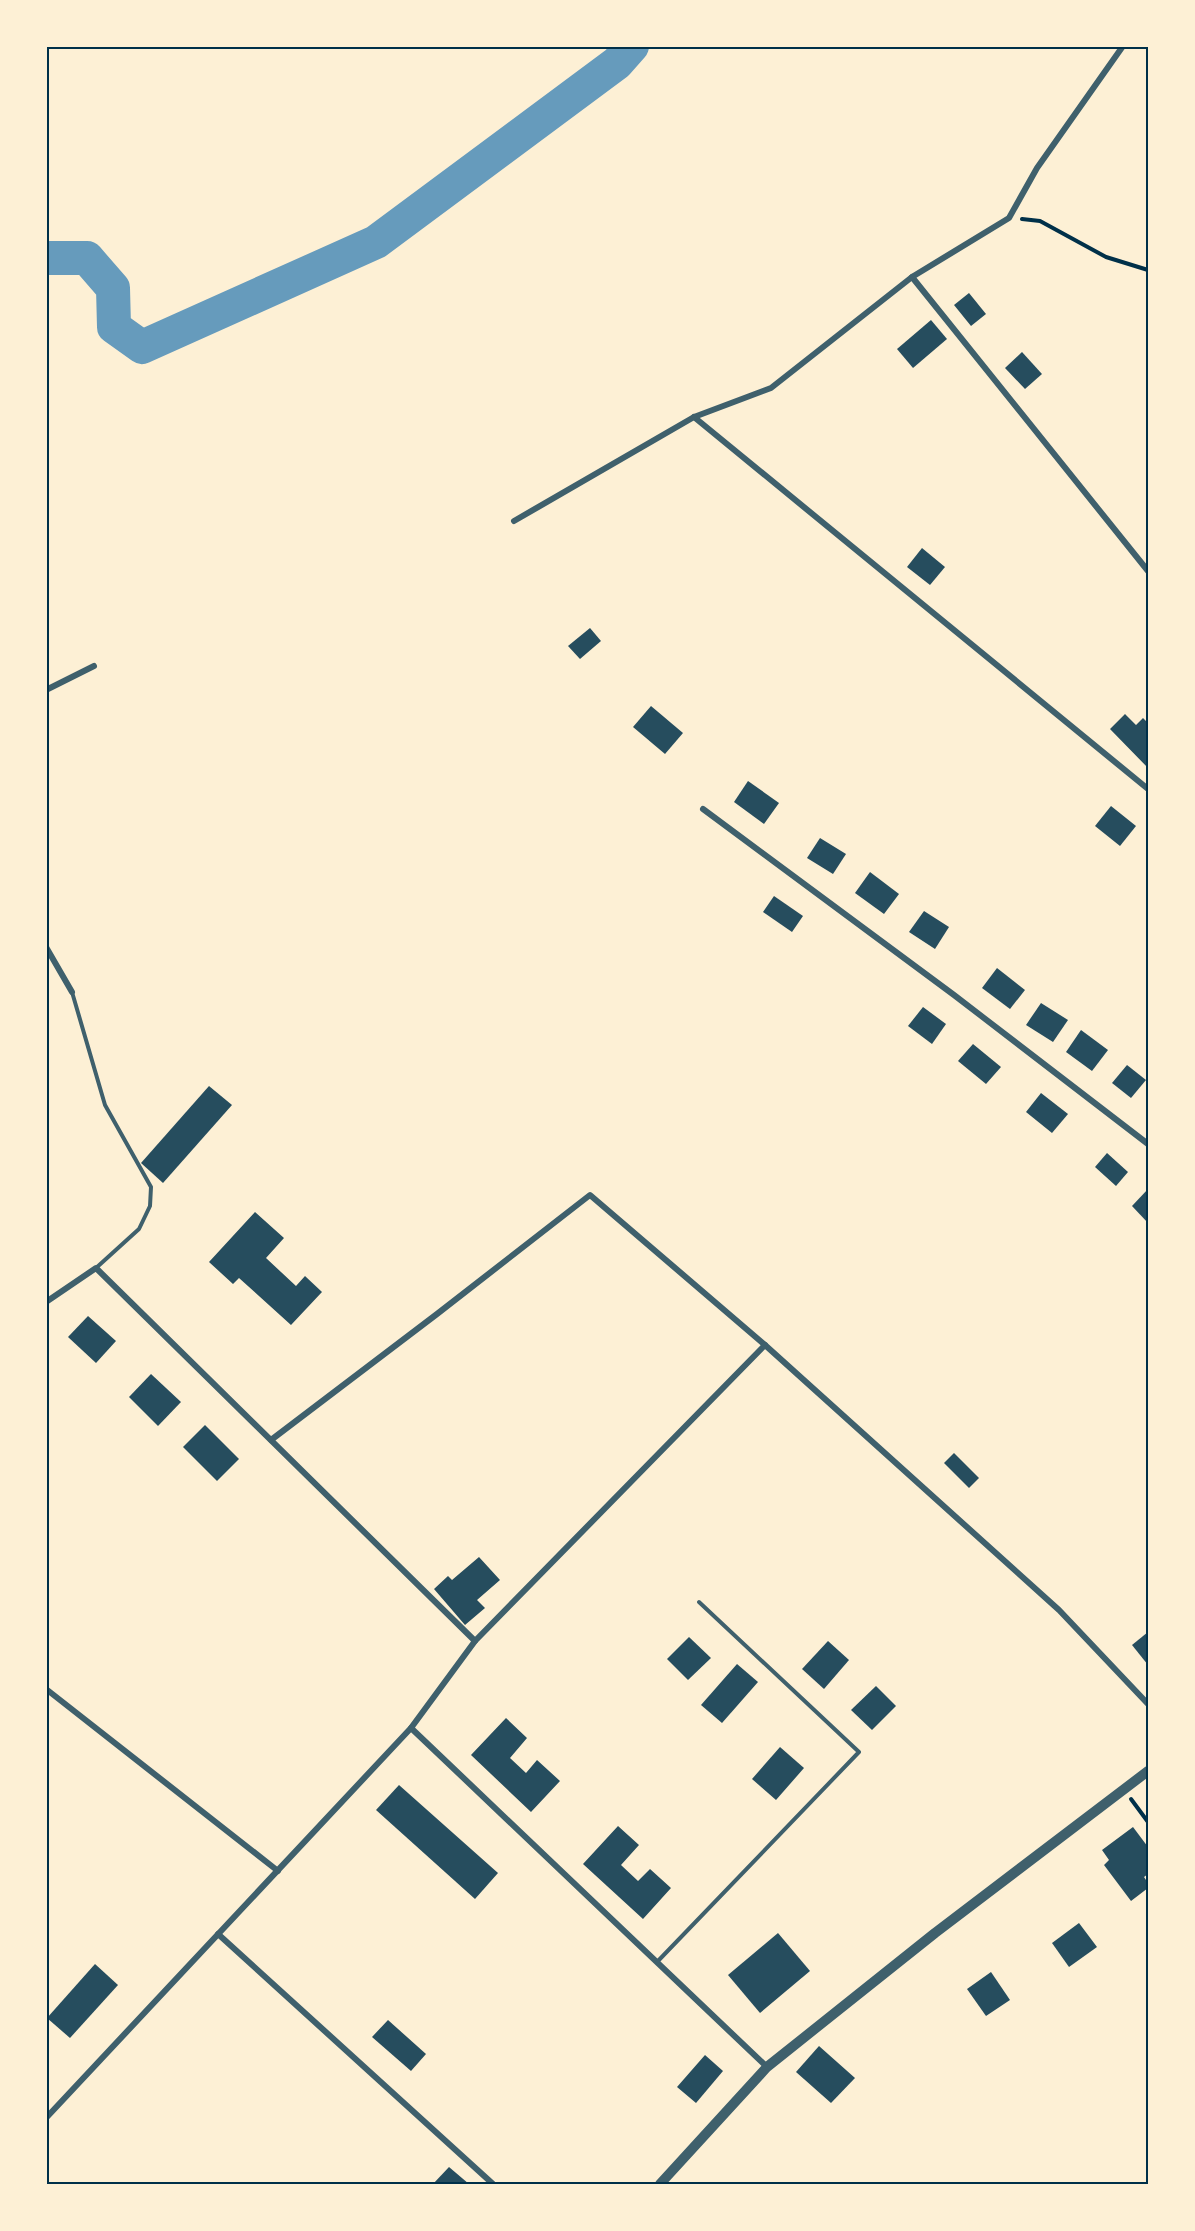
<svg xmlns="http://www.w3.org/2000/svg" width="1195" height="2231" font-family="Lato,sans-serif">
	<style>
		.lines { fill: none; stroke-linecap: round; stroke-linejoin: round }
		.river { stroke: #669bbc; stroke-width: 34 }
		.building { fill: #264d5e }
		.path { stroke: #003049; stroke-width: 4 }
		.service { stroke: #3f606c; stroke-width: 4 }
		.minor { stroke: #3f606c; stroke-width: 6 }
		.tertiary { stroke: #3f606c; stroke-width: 10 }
		.neatline { fill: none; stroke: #003049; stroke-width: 2 }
	</style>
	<rect width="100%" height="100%" fill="#fdf0d5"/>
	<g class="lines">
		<path class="river" d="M46,258H87L113,288L114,327L142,347L376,242L617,63L632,46"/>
	</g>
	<g class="building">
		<path d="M969,293L986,314L971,326L954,305Z"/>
		<path d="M931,320L947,339L913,368L897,349Z"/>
		<path d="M1022,352L1042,374L1025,389L1005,368Z"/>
		<path d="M922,548L945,567L930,585L907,567Z"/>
		<path d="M590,628L601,641L580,659L568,646Z"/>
		<path d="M651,706L683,733L665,754L633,727Z"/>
		<path d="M1125,714L1136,725L1143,718L1148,723V768L1110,729Z"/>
		<path d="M748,781L779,803L764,824L734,802Z"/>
		<path d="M1111,806L1136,826L1120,846L1095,826Z"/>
		<path d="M820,838L846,854L833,874L807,858Z"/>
		<path d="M870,872L899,894L884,914L855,893Z"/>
		<path d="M774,896L803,916L792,932L763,912Z"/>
		<path d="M924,911L949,927L935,949L909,932Z"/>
		<path d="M997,968L1025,990L1010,1009L982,988Z"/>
		<path d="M1041,1003L1068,1020L1053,1042L1026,1025Z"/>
		<path d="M923,1007L946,1024L932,1044L908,1026Z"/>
		<path d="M1081,1030L1108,1050L1092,1071L1066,1052Z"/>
		<path d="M973,1044L1001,1067L986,1084L958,1061Z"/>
		<path d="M1127,1065L1146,1080L1131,1098L1112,1083Z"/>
		<path d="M209,1086L232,1105L163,1183L141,1163Z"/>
		<path d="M1041,1093L1068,1114L1052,1133L1026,1112Z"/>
		<path d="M1107,1153L1128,1172L1116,1186L1095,1167Z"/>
		<path d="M1148,1189V1223L1132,1206Z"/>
		<path d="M255,1212L284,1238L266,1258L296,1286L305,1276L322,1292L291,1325L239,1278L233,1284L209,1262Z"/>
		<path d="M88,1316L116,1341L96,1363L68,1337Z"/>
		<path d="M151,1374L181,1402L158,1426L129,1397Z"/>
		<path d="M205,1425L239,1459L217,1481L183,1447Z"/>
		<path d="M954,1453L979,1478L969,1488L944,1463Z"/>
		<path d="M479,1557L500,1580L477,1600L485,1608L465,1625L434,1589L448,1576L452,1580Z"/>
		<path d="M1148,1632V1665L1132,1645Z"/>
		<path d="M689,1637L711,1658L688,1680L667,1659Z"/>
		<path d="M828,1641L849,1660L824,1689L802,1669Z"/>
		<path d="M737,1664L758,1682L722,1723L701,1705Z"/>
		<path d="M876,1686L896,1706L872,1730L851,1710Z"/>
		<path d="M506,1718L527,1738L510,1758L526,1773L537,1760L560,1781L531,1812L471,1755Z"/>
		<path d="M780,1747L804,1768L776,1800L752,1779Z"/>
		<path d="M399,1785L498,1873L475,1899L376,1810Z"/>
		<path d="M618,1826L639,1845L621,1865L638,1881L650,1869L671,1888L643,1919L583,1864Z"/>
		<path d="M1133,1827L1148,1847V1874L1144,1877L1148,1883V1888L1131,1901L1104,1865L1109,1860L1102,1850Z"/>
		<path d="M1079,1923L1097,1947L1069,1967L1052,1943Z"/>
		<path d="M778,1933L810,1971L760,2013L728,1975Z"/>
		<path d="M95,1964L118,1985L70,2038L47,2018Z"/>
		<path d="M991,1972L1010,2000L986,2016L967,1989Z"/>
		<path d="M388,2020L426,2054L411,2071L372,2037Z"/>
		<path d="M819,2046L855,2078L831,2103L796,2072Z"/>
		<path d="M705,2055L723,2071L696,2103L677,2087Z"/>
		<path d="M449,2167L469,2184H433Z"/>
	</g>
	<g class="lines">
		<g class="path">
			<path d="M1022,219L1040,221L1106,257L1148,270"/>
			<path d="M1131,1799L1148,1822"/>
		</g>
		<g class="service">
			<path d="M72,992L105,1105L151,1187L150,1206L139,1229L96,1268"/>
			<path d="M657,1962L859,1752L699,1602"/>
		</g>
		<g class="minor">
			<path d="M912,277L1148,571"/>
			<path d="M694,417L1148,789"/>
			<path d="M514,521L694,417L771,388L912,277L1009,218L1037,168L1123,46"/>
			<path d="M46,690L94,666"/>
			<path d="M703,809L954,995L1148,1144"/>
			<path d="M46,947L72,992"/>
			<path d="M46,1302L96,1268L475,1641L411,1728L767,2067"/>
			<path d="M271,1440L437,1314L590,1195L765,1345L1059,1610L1148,1704"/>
			<path d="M475,1641L765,1345"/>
			<path d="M46,1689L278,1871"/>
			<path d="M218,1934L493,2184"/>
			<path d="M46,2118L411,1728"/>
		</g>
		<path class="tertiary" d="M660,2184L767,2067L935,1933L1148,1771"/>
	</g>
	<rect width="1195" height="2231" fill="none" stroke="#fdf0d5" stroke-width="96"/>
	<rect x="48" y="48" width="1099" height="2135" class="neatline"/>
</svg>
